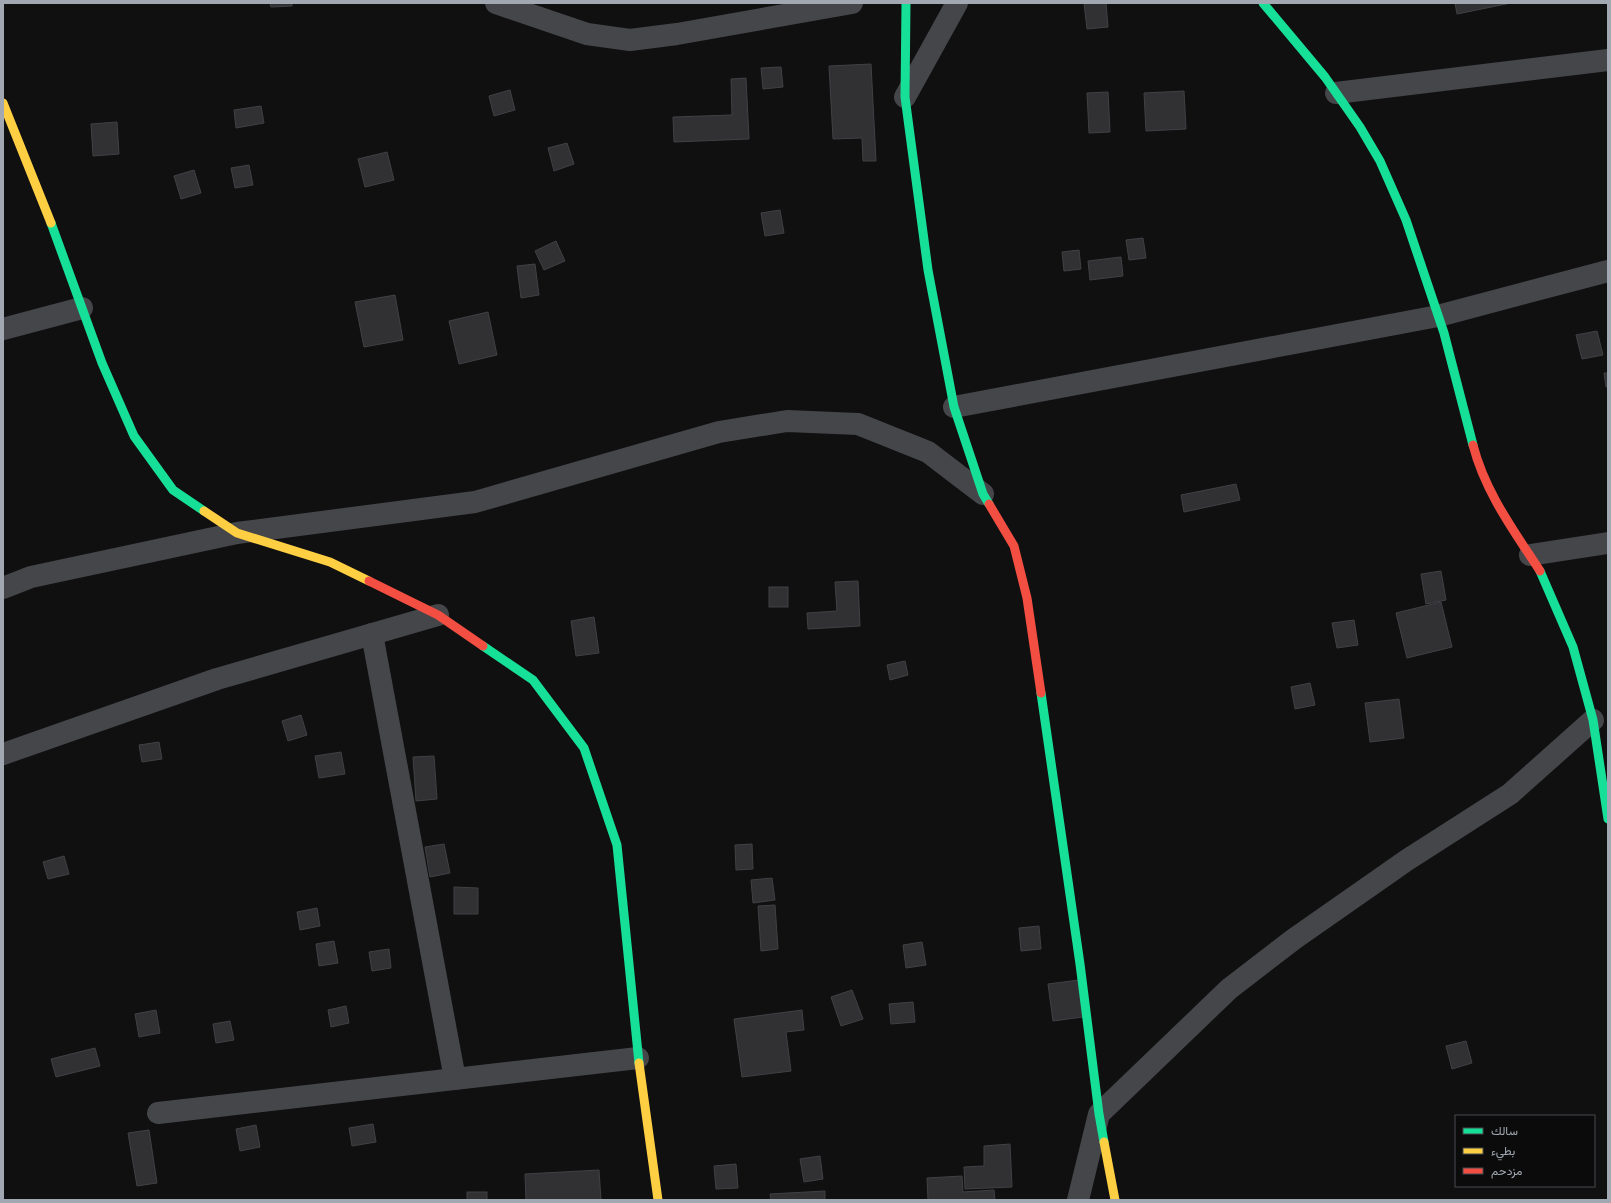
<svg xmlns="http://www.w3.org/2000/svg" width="1611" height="1203" font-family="Lato,Vazirmatn,sans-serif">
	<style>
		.building { fill: #313133; stroke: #404144 }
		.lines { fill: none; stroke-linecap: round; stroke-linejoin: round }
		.street { stroke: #454649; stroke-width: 22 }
		.fast { stroke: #16e098; stroke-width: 9 }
		.slow { stroke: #ffcf43; stroke-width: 9 }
		.jam { stroke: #f24e42; stroke-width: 9 }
	</style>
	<rect width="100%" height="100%" fill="#101011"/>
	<g class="building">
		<path d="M270,3H292V6L271,7Z"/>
		<path d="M1084,3H1106L1108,27L1087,29Z"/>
		<path d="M1455,3H1511L1457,14Z"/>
		<path d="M871,64L876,161H863L862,138L833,139L829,66Z"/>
		<path d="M781,67L783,87L763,89L761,68Z"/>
		<path d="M746,78L749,139L674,142L673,117L732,115L731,79Z"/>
		<path d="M510,90L515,110L494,116L489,96Z"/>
		<path d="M1184,91L1186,129L1146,131L1144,93Z"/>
		<path d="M1108,92L1110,132L1089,133L1087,93Z"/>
		<path d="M261,106L264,123L236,128L234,110Z"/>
		<path d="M117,122L119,154L93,156L91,124Z"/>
		<path d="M567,143L574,164L554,171L548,148Z"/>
		<path d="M387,152L394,180L365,187L358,159Z"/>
		<path d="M249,165L253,185L235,188L231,168Z"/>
		<path d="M194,170L201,193L181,199L174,176Z"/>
		<path d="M780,210L784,233L765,236L761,213Z"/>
		<path d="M1143,238L1146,258L1129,260L1126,240Z"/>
		<path d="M556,241L565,261L544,270L535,251Z"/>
		<path d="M1079,250L1081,269L1064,271L1062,252Z"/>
		<path d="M1121,257L1123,276L1090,280L1088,261Z"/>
		<path d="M535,264L539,295L521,298L517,266Z"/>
		<path d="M395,295L403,340L364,347L355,302Z"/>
		<path d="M488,312L497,355L459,364L449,321Z"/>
		<path d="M1597,331L1603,355L1582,359L1576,335Z"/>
		<path d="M1604,373H1608V387H1606Z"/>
		<path d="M1236,484L1240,500L1184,512L1181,495Z"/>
		<path d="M1441,571L1446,600L1426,604L1421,574Z"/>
		<path d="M858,581L860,626L808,629L807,613L837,611L835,582Z"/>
		<rect x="769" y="587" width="19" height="20"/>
		<path d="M1441,602L1452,647L1407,658L1396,613Z"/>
		<path d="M594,617L599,653L576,656L571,621Z"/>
		<path d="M1354,620L1358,645L1337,648L1332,623Z"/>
		<path d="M905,661L908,675L890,680L887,665Z"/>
		<path d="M1310,683L1315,705L1295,709L1291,687Z"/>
		<path d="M1399,699L1404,738L1370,742L1365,703Z"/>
		<path d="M301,715L307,735L288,741L282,721Z"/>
		<path d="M159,742L162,759L142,762L139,745Z"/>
		<path d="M341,752L345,774L319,778L315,756Z"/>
		<path d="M434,756L437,799L416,801L413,757Z"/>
		<path d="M444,844L450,873L430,877L425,847Z"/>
		<path d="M752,844L753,869L736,870L735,845Z"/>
		<path d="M64,856L69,874L48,879L43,862Z"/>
		<path d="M772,878L775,900L753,903L751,880Z"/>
		<path d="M454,887L478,888V914H454Z"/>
		<path d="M775,905L778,949L761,951L758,906Z"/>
		<path d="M317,908L320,926L300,930L297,912Z"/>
		<path d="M1039,926L1041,949L1021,951L1019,928Z"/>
		<path d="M334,941L338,963L319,966L316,944Z"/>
		<path d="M922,942L926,965L906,968L903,945Z"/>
		<path d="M389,949L391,968L372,971L369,952Z"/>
		<path d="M1079,980L1083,1017L1053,1021L1048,984Z"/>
		<path d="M852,990L863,1019L841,1026L831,997Z"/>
		<path d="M913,1002L915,1022L891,1024L889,1004Z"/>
		<path d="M346,1006L349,1023L331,1027L328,1010Z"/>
		<path d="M156,1010L160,1033L139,1037L135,1014Z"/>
		<path d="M802,1010L804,1030L786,1032L791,1071L742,1077L734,1019Z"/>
		<path d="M230,1021L234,1040L216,1043L213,1024Z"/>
		<path d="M1466,1041L1472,1063L1452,1069L1446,1046Z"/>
		<path d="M95,1048L100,1066L56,1077L51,1059Z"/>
		<path d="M373,1124L376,1142L352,1146L349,1128Z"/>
		<path d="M256,1125L260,1147L240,1151L236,1129Z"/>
		<path d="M149,1130L157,1183L137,1186L128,1133Z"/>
		<path d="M1010,1144L1012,1187L965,1189L964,1167L984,1166V1146Z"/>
		<path d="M820,1156L823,1179L804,1182L800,1159Z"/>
		<path d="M736,1164L738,1188L716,1189L714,1166Z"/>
		<path d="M599,1170L601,1200H526L525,1174Z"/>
		<path d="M962,1176L963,1192L994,1190L995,1200H928L927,1178Z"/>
		<path d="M825,1191V1200H771L770,1194Z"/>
		<rect x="467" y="1192" width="20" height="8"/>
	</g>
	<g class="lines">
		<g class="street">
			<path d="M496,3L587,34L630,40L677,34L852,3"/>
			<path d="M1336,93L1608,60"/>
			<path d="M905,97L957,3"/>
			<path d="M3,329L82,308"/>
			<path d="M954,407L1438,316L1608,271"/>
			<path d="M1530,555L1608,543"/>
			<path d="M3,588L31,577L237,533L475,502L719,432L787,421L858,424L928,452L983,494"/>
			<path d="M372,634L455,1079"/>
			<path d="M3,754L217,679L438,615"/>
			<path d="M158,1113L638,1058"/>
			<path d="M1078,1200L1099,1114L1229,989L1294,939L1407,860L1510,794L1593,720"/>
		</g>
		<g class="fast">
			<path d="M906,3L905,97L928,270L954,407L983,494L989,504"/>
			<path d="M1263,3L1325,77L1360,127L1380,161L1406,220L1444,333L1473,445"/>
			<path d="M51,223L102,363L134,436L173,490L204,511"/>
			<path d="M1540,571L1573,647L1593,720L1608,819"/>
			<path d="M483,646L533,680L584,748L617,845L639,1063"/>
			<path d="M1041,693L1080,964L1099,1114L1104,1142"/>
		</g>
		<g class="slow">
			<path d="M3,103L51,223"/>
			<path d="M204,511L237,533L330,562L369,581"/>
			<path d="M639,1063L658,1200"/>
			<path d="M1104,1142L1115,1200"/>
		</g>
		<g class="jam">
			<path d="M1473,445C1485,492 1514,531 1540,571"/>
			<path d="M989,504L1014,546L1027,598L1041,693"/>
			<path d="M369,581L438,615L483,646"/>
		</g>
	</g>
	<rect width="1611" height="1203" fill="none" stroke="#a1a8b1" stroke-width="8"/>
	<rect x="1455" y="1115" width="140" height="72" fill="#0b0b0c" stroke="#474a4e"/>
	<rect x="1463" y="1128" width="20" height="6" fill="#16e098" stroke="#474a4e"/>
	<text x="1491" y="1135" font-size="12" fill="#a1a8b1">سالك</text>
	<rect x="1463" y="1148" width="20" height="6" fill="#ffcf43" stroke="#474a4e"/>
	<text x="1491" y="1155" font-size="12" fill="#a1a8b1">بطيء</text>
	<rect x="1463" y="1168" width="20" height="6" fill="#f24e42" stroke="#474a4e"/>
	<text x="1491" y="1175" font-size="12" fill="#a1a8b1">مزدحم</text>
</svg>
